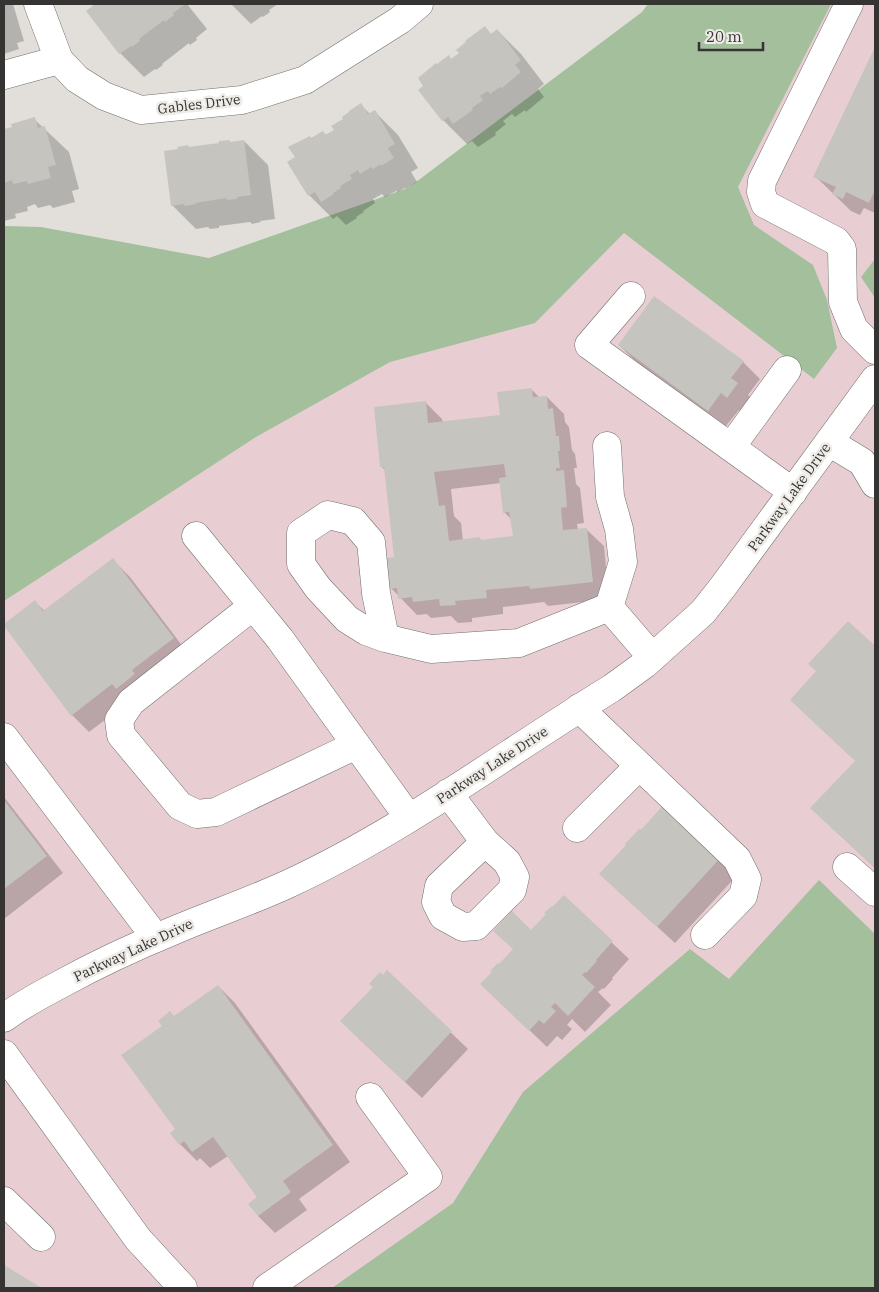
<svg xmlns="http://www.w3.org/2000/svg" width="879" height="1292" font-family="'IBM Plex Serif',serif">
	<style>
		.commercial { fill: #e8ced3 }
		.green { fill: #a3bf9c }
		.shadow { fill: #0003; fill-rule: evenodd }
		.building { fill: #c6c4bf; fill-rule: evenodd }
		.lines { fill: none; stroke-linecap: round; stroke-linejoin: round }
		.minor-casing { stroke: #716f6b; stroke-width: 29 }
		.minor { stroke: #fff; stroke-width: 28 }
		.labels { text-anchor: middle; stroke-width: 5; stroke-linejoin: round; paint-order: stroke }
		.street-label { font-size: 14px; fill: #353433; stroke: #efece8 }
	</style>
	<rect width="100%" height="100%" fill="#e2dfda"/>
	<path class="commercial" d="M717,4H875V1288H4V466Z"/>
	<g class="green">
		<path d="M648,4H831L738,187L754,225L813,265L827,300L837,348L814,379L624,233L535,323L390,362L256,437L4,601V226L41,227L209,258L408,188L642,12Z"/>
		<path d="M875,259V298L861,277Z"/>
		<path d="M819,880L875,934V1288H332L453,1203L523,1092L690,949L729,979Z"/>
	</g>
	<g class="shadow">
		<path d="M4,4H13L24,41L17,43L19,49L4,54Z"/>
		<path d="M97,4H187L207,29L196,38L197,40L190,45L189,43L162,64L163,65L156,70L155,69L144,77L120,53L87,11Z"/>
		<path d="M231,4H278L269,10L270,12L263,17L262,16L251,24Z"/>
		<path d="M497,30L521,54L544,84L538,89L544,97L526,112L525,110L515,117L512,114L503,121L506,124L495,133L496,135L478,147L472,141L467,144L443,120L425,86L438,65L452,60Z"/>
		<path d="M875,50V213L864,208L860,215L851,211L815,176Z"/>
		<path d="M361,105L370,114L374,111L398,135L418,168L411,172L417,182L406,189L405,188L398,192L396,191L385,197L382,194L373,199L375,203L363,211L364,212L356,217L357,218L346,225L337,216L333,219L309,195L296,158L311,139L323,132L327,136L335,130L344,119Z"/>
		<path d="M34,119L69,152L79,189L72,191L75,202L53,208L50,205L38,208L35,204L27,207L28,211L15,214L16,218L4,221V130L14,128Z"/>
		<path d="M229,141L231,143L244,141L268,165L275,219L260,221L261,222L252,224L250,222L219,226V228L210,229L208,227L196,229L172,205L179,150L188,146L190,148L221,144Z"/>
		<path d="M619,345L743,362L760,379L748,395L754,401L745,414L739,410L725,427L636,362Z"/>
		<path d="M532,390L540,398L547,397L564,414L565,422L569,427L572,450L575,454L577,468H574L576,484L580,488L584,523L577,524L578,530L586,529L604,546L609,599L548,606L544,602L503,607V614L472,618V622L458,623L451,616L431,618L427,614L417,615L391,588L395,558L386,471L382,467L425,402L442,419L443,423L501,416ZM501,483L504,512L512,520L514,537L482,541L480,539L463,541L461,523L454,516L451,489Z"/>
		<path d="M113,560L130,577L190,656L89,732L72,715L35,602L45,611Z"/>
		<path d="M875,644V868L829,825L856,761L873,646Z"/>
		<path d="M4,797L63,873L4,919Z"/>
		<path d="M667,803L740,872L675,943L618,891L641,831Z"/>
		<path d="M564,897L629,959L612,978L613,979L604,989L603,988L598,992L611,1005L585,1032L572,1019L567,1025L572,1029L562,1040L557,1036L547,1047L499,1001V966Z"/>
		<path d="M388,972L468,1049L422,1098L358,1038L383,977Z"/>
		<path d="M218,986L235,1003L350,1162L299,1199L307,1210L275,1233L258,1216V1198L228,1156L210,1168L200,1158L197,1161L180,1144L177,1129L175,1017Z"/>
		<path d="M4,1267L40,1288H4Z"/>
	</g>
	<g class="building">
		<path d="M95,4H183L184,5L173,13L174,15L165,22L164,20L139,39L140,41L132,47L131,46L119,54L86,11Z"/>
		<path d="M485,26L491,34L497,29L521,60L515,65L521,72L502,88L500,87L490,94L488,91L480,96L483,100L472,108L473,110L453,124L448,117L442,121L418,90L423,86L418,78L436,63L437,64L449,55L451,59L459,53L456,50L466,42L465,41Z"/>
		<path d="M875,47V190L869,203L846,192L843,199L832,194L836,187L813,177Z"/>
		<path d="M361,103L368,114L375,110L395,144L388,148L394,158L381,166V164L373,169L371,167L360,174L358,170L350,175L352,179L340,186L341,188L333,193L334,194L321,202L315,192L308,196L287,162L295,157L288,147L310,136L311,138L323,131L325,135L334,130L331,126L343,119L342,117L349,112V111Z"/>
		<path d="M35,117L38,128L45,126L56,165L48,167L51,178L28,184L27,181L13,184L12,180L4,183V129L12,127L11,124Z"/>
		<path d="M230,140V142L244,140L251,195L237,197V199L227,200V198L195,203L196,204L185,206L184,204L171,206L164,151L178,149L177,147L188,145V147L219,143V141Z"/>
		<path d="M654,296L744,361L731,378L738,383L727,398L721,393L708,411L618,345Z"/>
		<path d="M532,388L533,397L547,396L548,409L553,408L556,436H559L560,451H558L560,468H556V471L564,470L567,507L561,508L563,530L587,528L593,582L530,589L529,586L486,590L487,598L455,601L456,605L440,606L439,599L413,602L412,597L398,599L397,588L390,589L387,558L394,557L384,467H380L374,407L426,401L428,423L500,415L497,392ZM504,464L506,477L499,478L503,513L509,512L513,536L480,540V537L449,541L445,505L439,506L434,472Z"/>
		<path d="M113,558L174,638L132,670L135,674L116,689L112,684L71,716L4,626V624L35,600L43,611Z"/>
		<path d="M848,621L873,644L875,642V868L810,808L855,761L790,700L816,671L808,664Z"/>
		<path d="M4,800L47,856L4,889Z"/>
		<path d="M667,801L724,854L657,927L599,874L626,845L625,844L640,828L641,830Z"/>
		<path d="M564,895L613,941L596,960L597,961L586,973L585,972L582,975L595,987L568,1016L555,1003L551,1007L556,1011L544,1024L539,1020L529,1031L480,984L492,972L490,971L498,963L499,964L513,949L493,931L512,911L531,930L546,914L544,913L552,906V907Z"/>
		<path d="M387,970L452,1031L405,1082L340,1021L373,987L369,984L380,972L383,975Z"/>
		<path d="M218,985L333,1145L283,1181L291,1192L258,1216L248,1204L257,1197L213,1137L192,1152L184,1141L179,1145L170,1133L175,1129L121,1055L162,1026L158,1021L170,1011L174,1016Z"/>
		<path d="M4,1265L42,1288H4Z"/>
	</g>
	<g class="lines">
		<defs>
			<g id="minor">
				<path d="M38,4L59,60L77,79L104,96L141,110L242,100L305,80L400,20L419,4"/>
				<path d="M849,4L762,181L761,192L765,204L836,241L842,249L843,302L854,329L875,350"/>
				<path d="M4,75L59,60"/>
				<path d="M631,296L589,345L793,492"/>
				<path d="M829,442L862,462L875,484"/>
				<path d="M607,446L610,497L619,529L623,562L609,607"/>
				<path d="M731,447L787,370"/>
				<path d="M196,536L280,639L409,818"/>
				<path d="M253,606L131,702L119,720L121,735L180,806L197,814L216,812L356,745"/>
				<path d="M385,638L376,593L371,542L353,521L328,515L301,533V564L318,588L347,619L366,631L385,638L431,649L519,643L609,607L652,657"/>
				<path d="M579,708L737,859L747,879L743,896L705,935"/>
				<path d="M4,737L156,938"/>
				<path d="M448,793L485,842L507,862L515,877L512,890L476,926L463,927L443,916L436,902L439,886L485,842"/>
				<path d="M577,828L639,766"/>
				<path d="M847,867L875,892"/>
				<path d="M4,1018C21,1005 40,995 59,985C97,964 136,946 175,930C213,914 251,901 288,884C403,831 504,754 612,688L645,664L703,612L722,588L875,379"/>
				<path d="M4,1054L138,1239L183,1288"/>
				<path d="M4,1201L41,1237"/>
				<path d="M267,1288L428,1177L370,1097"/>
			</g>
		</defs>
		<use href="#minor" class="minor-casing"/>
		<use href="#minor" class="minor"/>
	</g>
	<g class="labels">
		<g class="street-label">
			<text transform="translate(199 104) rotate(-7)" y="5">Gables Drive</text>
			<text transform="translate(789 497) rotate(-54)" y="5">Parkway Lake Drive</text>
			<text transform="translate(492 765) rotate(-33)" y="5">Parkway Lake Drive</text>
			<text transform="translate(133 950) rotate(-25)" y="5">Parkway Lake Drive</text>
		</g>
	</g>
	<rect width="879" height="1292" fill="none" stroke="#353433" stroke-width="10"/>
	<path d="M699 42v8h64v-8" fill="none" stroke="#353433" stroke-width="2.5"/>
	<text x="706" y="42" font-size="15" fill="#353433" stroke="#efece8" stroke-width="4" paint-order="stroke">20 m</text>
</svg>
